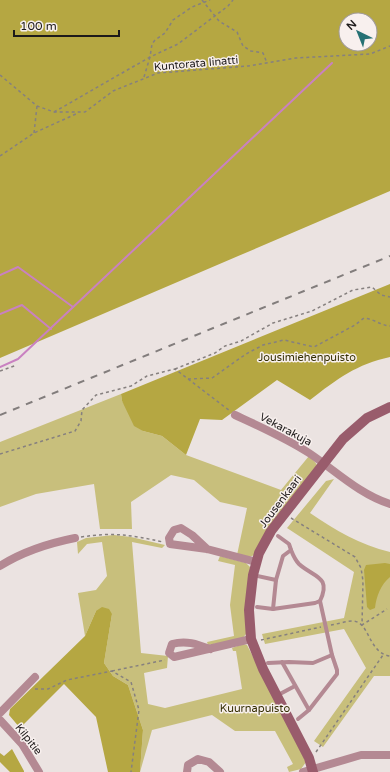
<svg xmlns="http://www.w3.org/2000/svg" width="390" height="772" font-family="'Varela Round',sans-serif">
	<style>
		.green { fill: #c8bf7c }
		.forest { fill: #b5a742; fill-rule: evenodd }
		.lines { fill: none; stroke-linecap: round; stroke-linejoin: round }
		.stream { stroke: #c981c1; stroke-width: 2 }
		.path { stroke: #86807f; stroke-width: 1.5; stroke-dasharray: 3 3; stroke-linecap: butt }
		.lane { stroke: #b48993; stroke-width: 4 }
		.street { stroke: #b48993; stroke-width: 8 }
		.secondary { stroke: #995c6c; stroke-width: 10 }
		.rail { stroke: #827d7c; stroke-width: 2; stroke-dasharray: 7 7; stroke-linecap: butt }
		.labels { text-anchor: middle; stroke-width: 3; stroke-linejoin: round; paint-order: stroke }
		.street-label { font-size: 11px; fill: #1d1a1a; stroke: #f8f0ee }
		.park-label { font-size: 11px; fill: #342e02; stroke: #f8f0ee }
	</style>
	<rect width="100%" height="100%" fill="#ebe3e1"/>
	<g class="green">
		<path d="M121,394L122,401L143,431L162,436L186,455L281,490L309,456L315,462L317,465L254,555L250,557L237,555L247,508L220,502L194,480L171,475L131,502L132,529H100L94,484L36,494L0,507V442Z"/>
		<path d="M334,479L310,513C335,530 360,545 390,552V676H374L323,747L314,741L366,668L344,629L265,644L262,634L344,618L354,572L287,528L326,481Z"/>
		<path d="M114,535L131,537L165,545L162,548L132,542L141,653L168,656L167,668L144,673L148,704L165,708L242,689L236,651H233L232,648L243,644L247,645L306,762L301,769L289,772L287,767L293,764L275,731H235L212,715L152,730L140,772L143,730L128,685L113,676L104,663L112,614L96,611L85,636L78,593L96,590L107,576L102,542L87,544L78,554L77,542L86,538Z"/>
		<path d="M220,556L246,563L250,567L246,634L242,639L208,645L207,642L234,636L230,605L235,565L218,561Z"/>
	</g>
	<g class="forest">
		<path d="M0,0H390V191L0,358ZM346,20H370V44H346Z"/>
		<path d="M390,284V357C357,364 337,379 310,400L277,380L222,420L200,419L186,455L162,436L143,431L134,426L122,401L121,394Z"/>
		<path d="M385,563L390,564V577C381,584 376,597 375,608L370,610L367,607L364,570L366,565Z"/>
		<path d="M102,607L109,609L112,614L104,663L113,676L128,685L143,730L140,772H108L96,717L64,684L20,728L9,715L10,709L85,636L96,611Z"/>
		<path d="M12,749L24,771V772H10L0,762V753L4,756Z"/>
	</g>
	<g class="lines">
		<g class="stream">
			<path d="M0,275L18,267L73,307"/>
			<path d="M0,314L22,305L51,329"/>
			<path d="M0,367L18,359L332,63"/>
		</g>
		<g class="path">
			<path d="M202,0L219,21L237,32L243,46L251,51L263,53L267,63"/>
			<path d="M0,75L37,106L54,112H85L113,91L158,73L248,66L296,58L370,54L390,46"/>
			<path d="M144,77L150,57L152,44L155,40L165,33L173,20L192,7L210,0"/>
			<path d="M54,112L150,57L178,44L228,6L233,0"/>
			<path d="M34,133L37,106"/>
			<path d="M0,156L34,133L78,113"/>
			<path d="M175,369L215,353L225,346L241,341L273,323L312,311L353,290L372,287L381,295L390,297"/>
			<path d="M0,371L17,365"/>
			<path d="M188,379L212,378L246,354L263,345L284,340L314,347L355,325L364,318C374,319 380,325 390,326"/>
			<path d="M0,454L75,431L81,421L82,410L96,395L131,386L147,376L175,369L230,411"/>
			<path d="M291,518L355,557L361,568L363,581L362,625L387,609"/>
			<path d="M81,537C114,532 131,535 163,542"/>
			<path d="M331,625C338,624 346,621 353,621C370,622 368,653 390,656"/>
			<path d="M261,640L321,627"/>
			<path d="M112,671L165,660"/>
			<path d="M35,689H48L67,680L112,671L131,682L139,710L131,772"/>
			<path d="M316,752L383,655"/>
		</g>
		<g class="lane">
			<path d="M253,575L276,580"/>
			<path d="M320,601L332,655"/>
			<path d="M257,607L273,609L276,580L283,556L291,550L289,544L278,536"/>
			<path d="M273,609L315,603L320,601C332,576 313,577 299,564C295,560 293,555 291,550"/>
			<path d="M282,662L309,710"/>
			<path d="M268,663L289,662L313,663L332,655L337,670V674L309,710L298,719"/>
			<path d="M278,695L295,686"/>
		</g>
		<g class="street">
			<path d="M235,415C261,427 286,438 309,453C336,471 359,494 390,504"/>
			<path d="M207,549L192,535L181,528L174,530L169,538L170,544L207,549L256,562"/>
			<path d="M0,566C22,552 50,543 75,538"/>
			<path d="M210,649C197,644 186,640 172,644L169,653L174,657L251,639"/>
			<path d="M0,713L35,677"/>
			<path d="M0,720L22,744L39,772"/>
			<path d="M187,772L188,765L198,759L209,762L220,772"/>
			<path d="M303,772L361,755H390"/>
		</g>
		<path class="secondary" d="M313,772L309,758L263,669L251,639L249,610L253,575L259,553L271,531L343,439L367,418L390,407"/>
		<path class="rail" d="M0,415L390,256"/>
	</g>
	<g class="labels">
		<g class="street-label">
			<text transform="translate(196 63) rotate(-5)" y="4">Kuntorata Iinatti</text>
			<text transform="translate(286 429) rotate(28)" y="4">Vekarakuja</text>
			<text transform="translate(280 501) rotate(-53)" y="4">Jousenkaari</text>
			<text transform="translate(29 739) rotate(52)" y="4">Kilpitie</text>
		</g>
		<g class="park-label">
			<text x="307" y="361">Jousimiehenpuisto</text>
			<text x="255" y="712">Kuurnapuisto</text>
		</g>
	</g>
	<g transform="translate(358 32) rotate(317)"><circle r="19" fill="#f8f0ee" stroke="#a09a99"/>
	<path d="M0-3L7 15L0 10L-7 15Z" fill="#267174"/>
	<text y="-6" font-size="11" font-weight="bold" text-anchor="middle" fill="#1d1a1a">N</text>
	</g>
	<path d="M14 30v6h105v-6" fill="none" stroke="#1d1a1a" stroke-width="2"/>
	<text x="20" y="30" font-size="12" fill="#1d1a1a" stroke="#f8f0ee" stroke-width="3" paint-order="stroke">100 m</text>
</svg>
